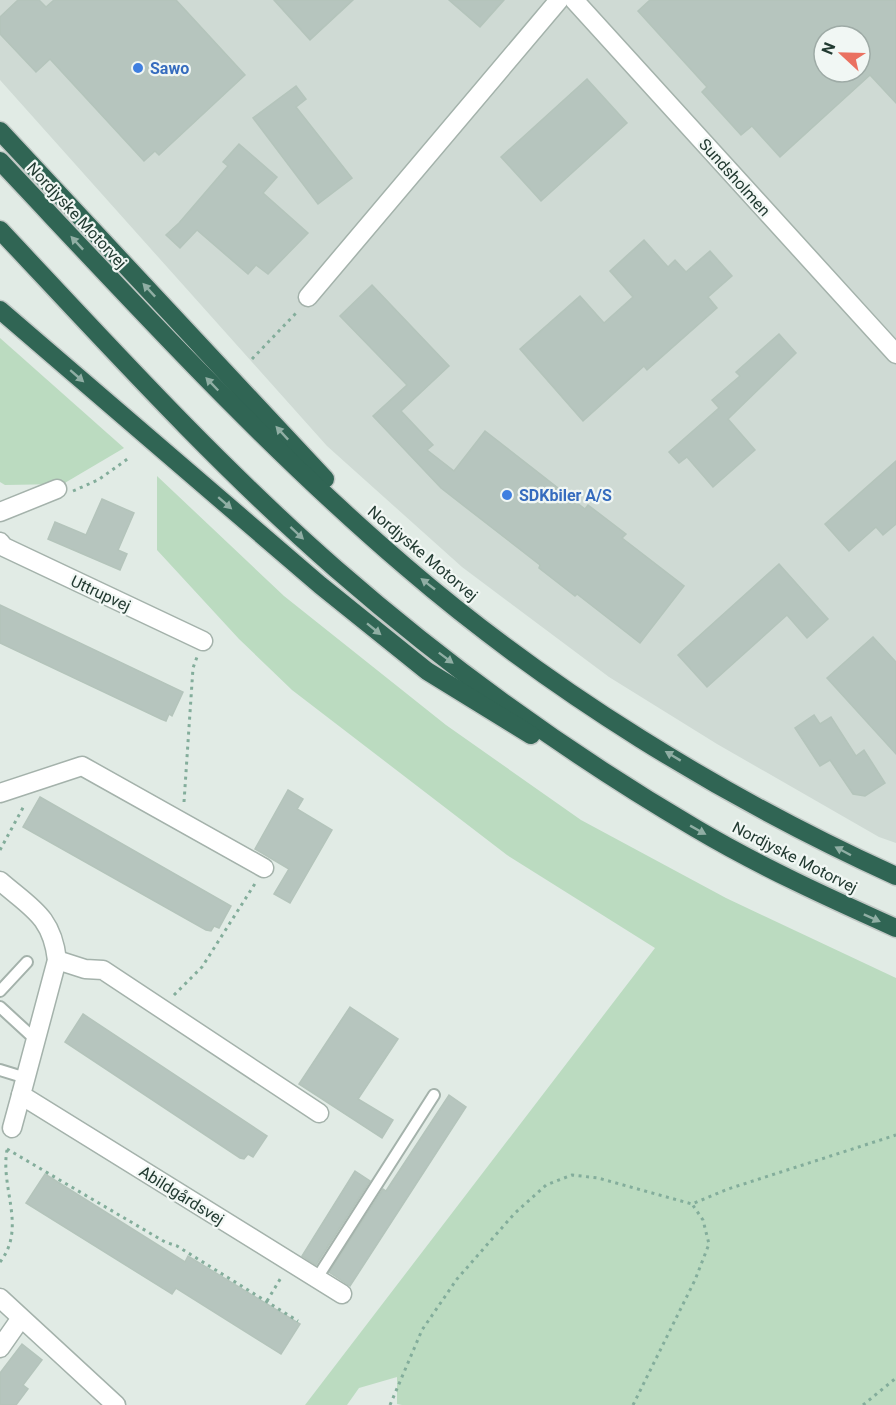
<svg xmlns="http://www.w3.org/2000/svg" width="896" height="1405" font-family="Roboto,sans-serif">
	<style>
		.built { fill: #cfdad4; fill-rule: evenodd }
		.green { fill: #bbdbc0 }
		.building { fill: #b6c5be; stroke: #b4c4bb; stroke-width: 1.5; fill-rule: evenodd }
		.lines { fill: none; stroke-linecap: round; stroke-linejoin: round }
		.service-casing { stroke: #a4b2ab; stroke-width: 14 }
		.minor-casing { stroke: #a4b2ab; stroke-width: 21 }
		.motorway-casing { stroke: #c1c8c5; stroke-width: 21 }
		.path { stroke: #83ad9b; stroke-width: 3; stroke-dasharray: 3 4.5; stroke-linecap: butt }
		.service { stroke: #fff; stroke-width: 10 }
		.minor { stroke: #fff; stroke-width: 18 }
		.motorway { stroke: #306554; stroke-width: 18 }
		.oneway { fill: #90aea4 }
		.shop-dot { fill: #3f7fe0; stroke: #f1f7f4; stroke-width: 2 }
		.labels { text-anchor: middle; stroke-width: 4.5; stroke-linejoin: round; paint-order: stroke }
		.shop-label { font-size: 16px; font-weight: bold; fill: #366cbe; stroke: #f1f7f4; text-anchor: start }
		.street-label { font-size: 16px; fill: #223a31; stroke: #f1f7f4 }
	</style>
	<rect width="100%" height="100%" fill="#e1ebe5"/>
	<path class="built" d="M0,0H896V843L879,837L717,744L609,677L462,567L327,446L0,80ZM824,36H860V72H824Z"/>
	<g class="green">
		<path d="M0,338L124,448L63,484L5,485L0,482Z"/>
		<path d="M157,476L284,596L446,725L581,820L726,898L896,978V1405H402L397,1404V1377L359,1388L347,1405H305L655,948L507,855L292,690L239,639L157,550Z"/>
	</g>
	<g class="building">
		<path d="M18,0H39L46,7L54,0H176L245,75L159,155L155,151L144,161L50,59L36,72L0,34V17Z"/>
		<path d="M274,0H353L310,40Z"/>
		<path d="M449,0H504L480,27Z"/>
		<path d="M650,0H896V103L870,75L780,157L752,126L741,135L702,92L707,87L638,11ZM824,36H860V72H824Z"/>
		<path d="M587,79L627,123L541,201L501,157Z"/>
		<path d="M296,86L306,99L296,107L352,178L318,204L253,118Z"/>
		<path d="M239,144L277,177L263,193L308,233L268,274L256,265L248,274L197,230L180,248L166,235L179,223L228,166L223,162Z"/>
		<path d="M644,240L668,267L675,260L686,272L710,251L732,276L708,297L717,308L647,370L644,366L583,421L520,349L580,296L604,323L633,297L610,271Z"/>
		<path d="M372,285L449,366L401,411L433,445L427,450L454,471L485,431L585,509L588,505L626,534L622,538L684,586L640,643L577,594L575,596L539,568L540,565L441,488L373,416L407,385L340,316Z"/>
		<path d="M779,334L796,353L728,419L755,450L713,487L687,457L679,463L669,452L719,408L712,400L740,376L736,372Z"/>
		<path d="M896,461V524L883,535L876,527L849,551L825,524Z"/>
		<path d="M102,499L134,513L118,550L127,554L120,570L48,539L55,522L86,535Z"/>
		<path d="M779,564L828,619L807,638L787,615L707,687L678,655Z"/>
		<path d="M0,605L183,692L172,716L169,714L166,721L161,719L0,643Z"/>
		<path d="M873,637L896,662V754L827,678Z"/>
		<path d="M814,715L820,724L831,717L856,756L864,750L885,783L865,796L853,794L830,760L820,766L795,728Z"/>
		<path d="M288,790L303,799L297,809L332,830L290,903L274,894L289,869L255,849Z"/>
		<path d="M40,797L231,906L219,928L214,926L211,931L206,930L23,827Z"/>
		<path d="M350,1007L398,1039L358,1099L393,1120L382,1138L299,1084Z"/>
		<path d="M83,1014L267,1136L253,1157L248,1154L244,1159L240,1158L65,1042Z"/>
		<path d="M449,1095L466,1107L350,1286L329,1272L383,1189L386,1191Z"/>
		<path d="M355,1171L370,1181L316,1265L302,1256Z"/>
		<path d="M45,1174L185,1262L188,1256L300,1324L281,1354L176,1288L172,1294L26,1203Z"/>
		<path d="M22,1344L42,1360L23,1385L28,1389L16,1405H0V1373Z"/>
	</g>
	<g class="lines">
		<defs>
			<g id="service">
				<path d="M0,991L27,962"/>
				<path d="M0,1007L36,1040"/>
				<path d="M0,1070L26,1078"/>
				<path d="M317,1278L434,1095"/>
			</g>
			<g id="minor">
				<path d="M574,0L896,354"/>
				<path d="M308,297L559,0"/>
				<path d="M0,512L57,489"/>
				<path d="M0,542L4,547L203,641"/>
				<path d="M0,793L82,766L264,868"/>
				<path d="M0,881C31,908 52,916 57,960L21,1095L342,1294"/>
				<path d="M57,960L85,969L103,970L319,1113"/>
				<path d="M12,1128L21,1095"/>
				<path d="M0,1298L116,1405"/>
				<path d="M0,1348L21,1318"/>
			</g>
			<g id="motorway">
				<path d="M0,131L325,479"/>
				<path d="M0,161C132,301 261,443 406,567C550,691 724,798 896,876"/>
				<path d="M0,230C109,346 216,464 336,569C447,666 569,754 695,828C759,866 829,898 896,928"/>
				<path d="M0,310L320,585L427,671L531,735"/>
			</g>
		</defs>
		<use href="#service" class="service-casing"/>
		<use href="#minor" class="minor-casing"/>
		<use href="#motorway" class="motorway-casing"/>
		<g class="path">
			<path d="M252,359L298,311"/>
			<path d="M73,491L98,480L129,458"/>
			<path d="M184,802L193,668L197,657"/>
			<path d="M0,850L25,804"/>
			<path d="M174,995L202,967L256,882"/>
			<path d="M7,1149L165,1242L177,1246L298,1321"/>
			<path d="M0,1262C27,1228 0,1188 7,1150"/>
			<path d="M267,1301L282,1276"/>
			<path d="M390,1405L422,1330L457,1279L514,1214L546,1185L572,1175L598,1178L692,1204L728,1189L896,1135"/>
			<path d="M633,1405L695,1280L709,1244L703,1220L692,1204"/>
			<path d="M863,1405L896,1378"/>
		</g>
		<use href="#service" class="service"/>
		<use href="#minor" class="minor"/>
		<use href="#motorway" class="motorway"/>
	</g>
	<defs><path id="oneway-solid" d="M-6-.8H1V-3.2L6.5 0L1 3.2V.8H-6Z" transform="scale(1.5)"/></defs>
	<g class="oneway">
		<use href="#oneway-solid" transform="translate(77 243) rotate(-133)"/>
		<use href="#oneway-solid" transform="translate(149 290) rotate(-133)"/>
		<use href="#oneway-solid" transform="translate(77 376) rotate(41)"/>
		<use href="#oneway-solid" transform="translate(212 384) rotate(-134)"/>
		<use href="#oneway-solid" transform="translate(282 433) rotate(-133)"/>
		<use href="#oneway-solid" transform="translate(225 503) rotate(41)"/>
		<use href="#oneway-solid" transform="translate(297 533) rotate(43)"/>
		<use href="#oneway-solid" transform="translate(428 584) rotate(-142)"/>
		<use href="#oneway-solid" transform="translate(374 629) rotate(39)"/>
		<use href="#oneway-solid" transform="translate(446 658) rotate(37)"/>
		<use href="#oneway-solid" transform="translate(673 756) rotate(-149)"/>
		<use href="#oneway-solid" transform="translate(698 830) rotate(29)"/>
		<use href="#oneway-solid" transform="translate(843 851) rotate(-152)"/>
		<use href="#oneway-solid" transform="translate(872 918) rotate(24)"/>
	</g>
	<g class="shop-dot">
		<circle cx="138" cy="68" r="6"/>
		<circle cx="507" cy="495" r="6"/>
	</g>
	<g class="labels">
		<g class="shop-label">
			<text x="150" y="74">Sawo</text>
			<text x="519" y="501">SDKbiler A/S</text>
		</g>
		<g class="street-label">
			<text transform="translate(735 177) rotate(48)" y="6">Sundsholmen</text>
			<text transform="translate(77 215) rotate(47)" y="6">Nordjyske Motorvej</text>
			<text transform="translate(423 553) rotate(40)" y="6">Nordjyske Motorvej</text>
			<text transform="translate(101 593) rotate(25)" y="6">Uttrupvej</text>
			<text transform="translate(795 857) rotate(27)" y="6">Nordjyske Motorvej</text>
			<text transform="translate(182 1195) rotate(32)" y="6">Abildgårdsvej</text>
		</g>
	</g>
	<g transform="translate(842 54) rotate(292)"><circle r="28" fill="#f1f7f4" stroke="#9eaba6" stroke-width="1.5"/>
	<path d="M0-4.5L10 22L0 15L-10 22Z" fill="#ea7160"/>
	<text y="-9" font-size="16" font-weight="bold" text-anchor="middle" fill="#223a31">N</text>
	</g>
</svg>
